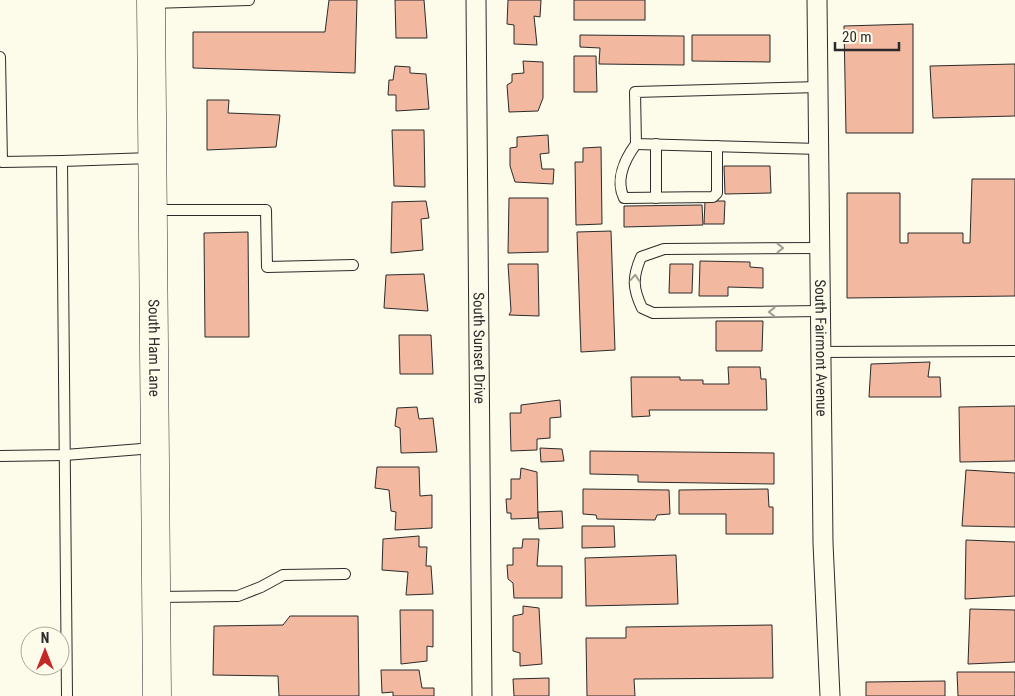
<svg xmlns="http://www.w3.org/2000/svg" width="1015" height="696" font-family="'Roboto Condensed',sans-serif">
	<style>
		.building { fill: #f2b8a0; stroke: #2b2b2b }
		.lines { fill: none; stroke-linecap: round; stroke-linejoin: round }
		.service-casing { stroke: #2b2b2b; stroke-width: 12 }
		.minor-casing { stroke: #2b2b2b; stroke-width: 21 }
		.secondary-casing { stroke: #2b2b2b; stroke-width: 29 }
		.service { stroke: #fdfbea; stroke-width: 10 }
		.minor { stroke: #fdfbea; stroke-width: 19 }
		.secondary { stroke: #fdfbea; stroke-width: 28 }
		.oneway { stroke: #9e9d94 }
		.labels { text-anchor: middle; stroke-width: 4; stroke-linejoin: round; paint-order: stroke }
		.street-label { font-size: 15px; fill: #2b2b2b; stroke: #fdfbea }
	</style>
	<rect width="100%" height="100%" fill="#fdfbea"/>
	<g class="building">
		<path d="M329,0H357L355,73L193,68V32H325Z"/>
		<path d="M395,0H424L427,38H396Z"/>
		<path d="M508,0H541L540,17L534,16L537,45L514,44V25L507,24Z"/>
		<rect x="574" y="0" width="71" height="20"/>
		<path d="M913,24V133H846L844,26Z"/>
		<path d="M580,35L684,36V65L599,64L600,48L580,47Z"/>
		<path d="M692,35H770V62L692,61Z"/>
		<path d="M574,56H596L597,92H574Z"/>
		<path d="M523,61L543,62V98L538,111L509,112L507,85L512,82V74L524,73Z"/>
		<path d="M1015,64V116L933,118L930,66Z"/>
		<path d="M395,66L410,67V73L426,74L429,109L396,111V95H388L389,80H393Z"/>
		<path d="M207,100H229L228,113L280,115L276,147L207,150Z"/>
		<path d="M392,130H424L425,187L394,186Z"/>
		<path d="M548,135L549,153L540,154L542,169H554L553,184L515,182L510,166V148L517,147V137Z"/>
		<path d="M601,147L602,224L576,225L575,162H583V148Z"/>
		<path d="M724,166H770L771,193L725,194Z"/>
		<path d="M972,179H1015V296L847,298V193H900V243H908V233H963V243H970Z"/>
		<path d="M509,198H548V252L508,253Z"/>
		<path d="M426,201L429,218L421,219L423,250L391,253L392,202Z"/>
		<path d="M705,201H725L724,224H704Z"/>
		<path d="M702,205L703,225L624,227V206Z"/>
		<path d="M611,231L615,350L581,352L577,232Z"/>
		<path d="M248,232L249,337H205L204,233Z"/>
		<path d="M700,261L750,262V267L763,268V288L728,287V296H699Z"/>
		<path d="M508,264H538L539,316L509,315L511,311Z"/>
		<path d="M670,264H693L692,293H669Z"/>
		<path d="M424,274L428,311L384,308L386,275Z"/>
		<path d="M716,321H763L762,351H716Z"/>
		<path d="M399,335H431L433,374H400Z"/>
		<path d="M930,362L928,377H940L941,397H869L871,364Z"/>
		<path d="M728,367H760L761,379H766L767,410H649L650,416L632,417L631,377H680V380H703V384H729Z"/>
		<path d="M560,400L561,417L550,418V438L537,439V450L511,451L510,413H521V405Z"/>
		<path d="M1015,406V461L960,462L959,407Z"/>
		<path d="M417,407L419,419L433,418L437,452L401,453L400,428L395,426L397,408Z"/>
		<path d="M540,448L562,449L564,461L541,462Z"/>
		<path d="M590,451L774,453V484L638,482V475L590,474Z"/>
		<path d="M377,467H419L420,496L432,495V528L395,530L396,512L391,511L389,490L375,488Z"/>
		<path d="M521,468L537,472L538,518L511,519V513H507L506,499H511V479H520Z"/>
		<path d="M966,470L1015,473V527L962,526Z"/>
		<path d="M583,489L669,490L670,514L657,515L655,520L597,519L596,515L583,514Z"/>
		<path d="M768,489L769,507H773V534H726V514H679V490Z"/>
		<path d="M562,511L563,528L539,529L538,512Z"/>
		<path d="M582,526H614L615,547L582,548Z"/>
		<path d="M419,536V547H427L426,566H431L433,594L406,595L408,572L382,570L383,539Z"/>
		<path d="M523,539H539L537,566H562V598H514L513,583L508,579L507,565H513V548H522Z"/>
		<path d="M966,540L1015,542V596L965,599Z"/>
		<path d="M676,555L678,604L586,606L585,558Z"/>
		<path d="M523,606L539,608L542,664L520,666V653L513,651V616L523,614Z"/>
		<path d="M970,609L1015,610V662L968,664Z"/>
		<path d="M400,610H433V647L427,646V661L401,664Z"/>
		<path d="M290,616H358L359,696H279L278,676L213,675L214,626L283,625Z"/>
		<path d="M772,625L773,678L634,679L635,696H587L586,638H626V627Z"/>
		<path d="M381,670H419L422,688H434V696H393V692L382,693Z"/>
		<path d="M957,672H1015V696H958Z"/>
		<path d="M549,678V696H514L513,679Z"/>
		<path d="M945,681V696H866V682Z"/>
	</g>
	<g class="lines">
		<defs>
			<g id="service">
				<path d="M152,3L249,0"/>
				<path d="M0,57L2,162L62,161L67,696"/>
				<path d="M819,87L635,92L636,144L820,149"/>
				<path d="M636,144C625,159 615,180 624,198L713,197L717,193V146"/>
				<path d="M62,161L151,158"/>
				<path d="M656,198V144"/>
				<path d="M155,210H266L267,267L353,265"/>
				<path d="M820,248L664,249L641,257C632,278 633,289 642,308L653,313L820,311"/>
				<path d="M821,352L1015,351"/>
				<path d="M0,456L65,455L154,448"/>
				<path d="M157,597L238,596L261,587L283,575L345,574"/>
			</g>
			<g id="minor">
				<path id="s1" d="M476,0L482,696"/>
				<path id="s2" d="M817,0L823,543L830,696"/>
			</g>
			<g id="secondary">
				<path id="s3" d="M151,0L157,696"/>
			</g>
		</defs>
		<use href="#service" class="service-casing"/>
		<use href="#minor" class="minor-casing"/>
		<use href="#secondary" class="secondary-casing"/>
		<use href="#service" class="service"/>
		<use href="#minor" class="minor"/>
		<use href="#secondary" class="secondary"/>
	</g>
	<defs><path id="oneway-chevron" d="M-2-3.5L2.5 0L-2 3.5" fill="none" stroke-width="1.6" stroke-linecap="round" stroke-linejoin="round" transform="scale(1.25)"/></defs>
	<g class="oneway">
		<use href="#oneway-chevron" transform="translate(780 248)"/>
		<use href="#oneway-chevron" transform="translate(635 278) rotate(-86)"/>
		<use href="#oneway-chevron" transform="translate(772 312) rotate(180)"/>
	</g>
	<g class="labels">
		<g class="street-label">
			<text dy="5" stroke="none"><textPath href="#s3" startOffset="348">South Ham Lane</textPath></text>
			<text dy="5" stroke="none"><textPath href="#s1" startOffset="348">South Sunset Drive</textPath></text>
			<text dy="5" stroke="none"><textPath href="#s2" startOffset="348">South Fairmont Avenue</textPath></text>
		</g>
	</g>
	<g transform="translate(45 651)"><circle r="24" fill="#fdfbea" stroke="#a9a89e"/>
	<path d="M0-4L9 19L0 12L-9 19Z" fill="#c62828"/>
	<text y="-8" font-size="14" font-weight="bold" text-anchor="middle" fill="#2b2b2b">N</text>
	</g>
	<path d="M835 42v8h64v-8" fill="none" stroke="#2b2b2b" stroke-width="2.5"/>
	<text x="842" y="42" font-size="15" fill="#2b2b2b" stroke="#fdfbea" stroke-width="4" paint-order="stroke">20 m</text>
</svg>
